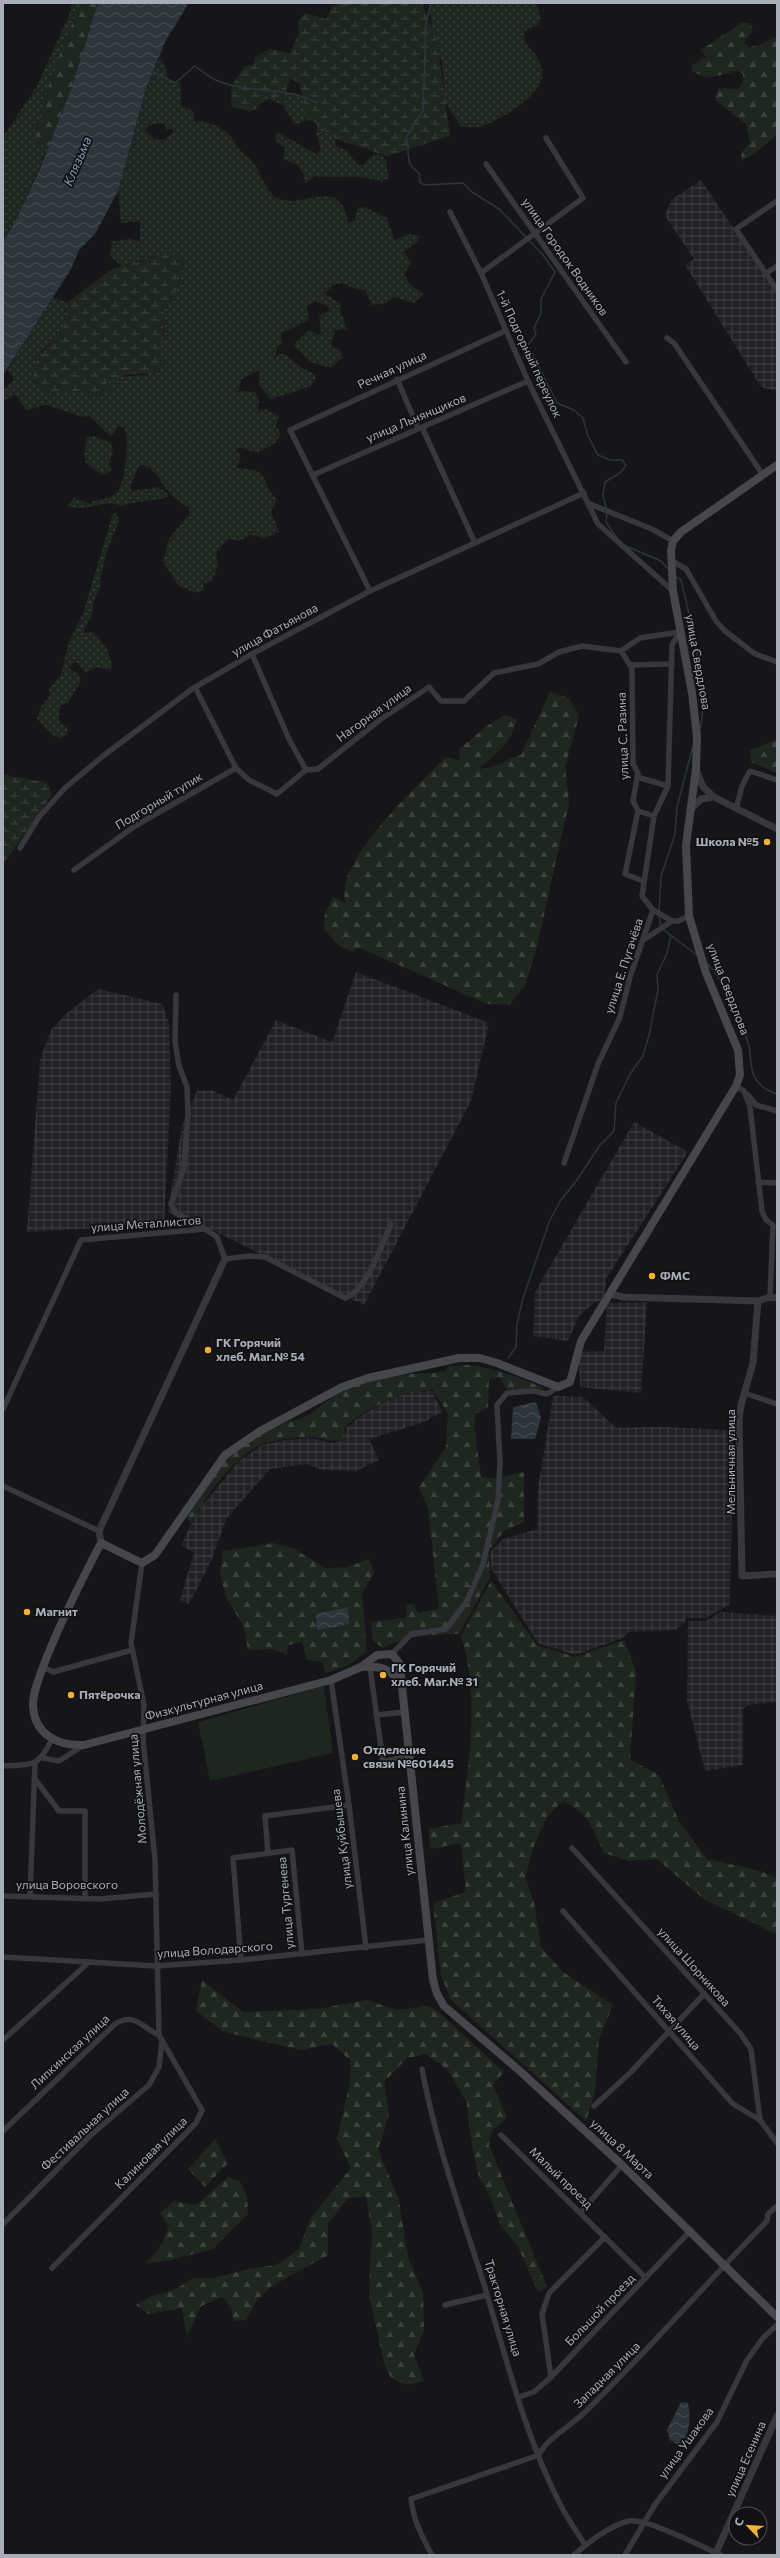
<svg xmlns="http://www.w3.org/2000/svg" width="780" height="2558" font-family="Commissioner,sans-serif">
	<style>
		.industrial { fill: url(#industrial-grid) }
		.grass { fill: url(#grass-dots); fill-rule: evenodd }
		.forest { fill: url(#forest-firs) }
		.wetland { fill: url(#wetland-marsh) }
		.garden { fill: #1e261f }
		.water { fill: url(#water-waves) }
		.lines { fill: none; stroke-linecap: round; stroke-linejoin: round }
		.stream { stroke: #2c353c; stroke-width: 1.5 }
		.minor { stroke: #37383d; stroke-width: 5.5 }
		.tertiary { stroke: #37383d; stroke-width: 7 }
		.secondary { stroke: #45474d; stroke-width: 8 }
		.poi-dot { fill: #f2b134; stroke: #111113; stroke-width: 1.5 }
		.labels { text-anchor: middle; stroke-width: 3.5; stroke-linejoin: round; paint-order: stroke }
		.street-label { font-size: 12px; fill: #a8adb8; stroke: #111113 }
		.poi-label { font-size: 12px; font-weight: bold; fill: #a8adb8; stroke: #111113; text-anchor: start }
		.water-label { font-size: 13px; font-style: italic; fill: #7f9bb3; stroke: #111113 }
	</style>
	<defs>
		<pattern id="industrial-grid" width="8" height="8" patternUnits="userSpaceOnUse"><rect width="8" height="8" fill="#222225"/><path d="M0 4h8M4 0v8" fill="none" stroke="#3f3f43"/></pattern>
		<pattern id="grass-dots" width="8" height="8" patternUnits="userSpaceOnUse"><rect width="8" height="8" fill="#1e261f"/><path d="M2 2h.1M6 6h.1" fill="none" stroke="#3c433d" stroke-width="1.8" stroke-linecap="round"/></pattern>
		<pattern id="forest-firs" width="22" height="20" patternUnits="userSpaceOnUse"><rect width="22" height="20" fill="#1e261f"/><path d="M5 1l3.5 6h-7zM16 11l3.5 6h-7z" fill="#3c433d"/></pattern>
		<pattern id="wetland-marsh" width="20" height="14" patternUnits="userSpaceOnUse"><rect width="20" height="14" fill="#1e261f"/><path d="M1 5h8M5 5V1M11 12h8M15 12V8" fill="none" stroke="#3c433d"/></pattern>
		<pattern id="water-waves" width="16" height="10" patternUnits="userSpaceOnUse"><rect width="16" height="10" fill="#2c353c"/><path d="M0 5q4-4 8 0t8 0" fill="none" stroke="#485056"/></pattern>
	</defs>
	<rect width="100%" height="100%" fill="#161618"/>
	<g class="industrial">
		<path d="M701,180L777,293V391L761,387L685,265L694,259L665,216L671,200Z"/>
		<path d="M356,972L489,1023L471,1101L364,1305L204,1226L194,1227L184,1223L168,1211L182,1126L197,1091L211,1090L233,1100L276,1020L332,1042Z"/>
		<path d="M98,989L162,1004L169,1023L171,1087L164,1224L27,1232L40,1060L51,1030L67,1013Z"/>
		<path d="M634,1122L688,1152L607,1277L603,1300L595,1302L579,1316L568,1341L533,1336L535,1292Z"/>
		<path d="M647,1302L641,1393L580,1387L579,1352L604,1351L607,1303Z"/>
		<path d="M432,1391L442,1412L424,1422L369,1439L379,1460L356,1471L323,1470L306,1464L270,1469L227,1518L211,1561L189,1604L180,1600L194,1553L181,1545L197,1512L238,1462L262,1445L285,1440L311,1438L331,1443L344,1440L346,1428L359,1417L390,1399L413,1392Z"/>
		<path d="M553,1396L583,1397L616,1428L659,1427L731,1430L733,1453L730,1604L706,1618H686L685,1622L675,1630L629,1632L623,1638L575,1655L538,1643L492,1570L490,1552L503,1539L537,1529L538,1488Z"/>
		<path d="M721,1612L777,1616V1702L748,1705L743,1709V1765L705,1771L687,1700L688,1621H705Z"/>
	</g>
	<g class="grass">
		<path d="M71,3H84L79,6L36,130L49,146L16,220L3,242V137L37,86L70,13Z"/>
		<path d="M432,3H536L541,18L538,25L525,31C520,48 545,53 542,77C539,98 493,126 473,128C469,128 465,127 461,126L445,103L442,60L434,47L430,10Z"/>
		<path d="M160,57L165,67L168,78L181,84V105L194,112V122C200,119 219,126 225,131C232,136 236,146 242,152C245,156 250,158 253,162C261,172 264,188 274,196C297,214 341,171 348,223L354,221L358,208L364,207L386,217L395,240L408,234L420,236L417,242L404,252L411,263L404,274L410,284L423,294L414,303L394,297L386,303L372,305L365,290C345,291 343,272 325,294L341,304L340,310L347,329L335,330L331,345L341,351L342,357L331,368L310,362L293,345L308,330L312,331L318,335L321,332L319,316L330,310L326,305L316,301L306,306L309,316L307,321L282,333L281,338L283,343L278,346L274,359L280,354H285L303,369L315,374L316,378L311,386L271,399L259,385V370L242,379L238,391L255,392L259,400L258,411L266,409L279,416L276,426L281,434L274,444L257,453L241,447L236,450L241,456L237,468C275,471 256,477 277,500L271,511L279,532L264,538L251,535L239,541L228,539L216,553L218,565L212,581L203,584L204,590L196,593L179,586L162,560C167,554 166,548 168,542C170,537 187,516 190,514L189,508C183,504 176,500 171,495C163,487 152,461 139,466L130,486L131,491L158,487L167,493L168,497C151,502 140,500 122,506C101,498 91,513 67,506L74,498L90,504C98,497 105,500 113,496C126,489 130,439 124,427L118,426L113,435L110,436L89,416L83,417L47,405C39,405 34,410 26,410L15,395L3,401V390L13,381V377L7,370L53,297L67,303L71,313L58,336L41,352L49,394L57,391L69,394L76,391L94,395L112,392L107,387V383L114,377L147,375L164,333L163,310C172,300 174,290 181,278L171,252L122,266L110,256L112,241L130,239L140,242V221L121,223L118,191L146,88ZM162,123L166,126V130L172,129L174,131L165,140L154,139L145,130L150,125Z"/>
		<path d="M238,88L298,94L306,98L336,131L335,145L347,151L358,165H363L374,154L382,155L386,161L389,178L381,182C360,173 337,180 315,176L305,184L303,173L296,164L283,159L285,148L275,140L277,134H281L316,154L321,149L316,133L318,122L307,120L295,125L283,105L269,99L258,104L234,96L230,91Z"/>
		<path d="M94,436L111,443L113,451L109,464L112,470L103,475L86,463L84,457L87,437Z"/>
		<path d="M116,512L119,521L106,554L100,580L101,585L93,603V613L84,629L85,633L93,632C103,642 112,654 112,668L108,670L96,667L85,673L77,662L72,664L70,670L79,673L81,681L68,703L61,705C57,717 58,721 68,729L66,735L61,738L53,736L37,719L41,707L50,696L49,689L61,675L68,644L83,614L112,516Z"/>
	</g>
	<g class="forest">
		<path d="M84,3H98L71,89L49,146L36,143C36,108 66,41 79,6Z"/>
		<path d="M741,23H749L753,29L744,43L749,47L760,45L777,36V135L754,154L741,161L742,152L750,143L746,124L716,101L715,97L719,88L738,89L743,81V74L738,71L707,78L692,71V65L706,57L701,50Z"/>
		<path d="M550,692L569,698L579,716L565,767L569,803L537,946L525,986L509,1005L487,1004L360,948L350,951L339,946L324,929L325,914L333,897L345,903C344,893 344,884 348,875C366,834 414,789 446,757L460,760L459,749L487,726L505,715L517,720C509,746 499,751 480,768C495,770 507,758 521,755Z"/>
		<path d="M777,740V773L751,762L750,750Z"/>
		<path d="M468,1365C496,1368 519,1377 545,1389L507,1390L499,1377L489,1380L488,1408L475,1414L474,1425L481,1477L496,1478L524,1472V1522L504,1531L489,1551L490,1578L459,1634C436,1634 404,1636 383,1648L373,1641L371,1622L407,1617L406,1604H414L418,1613L439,1609L428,1508L419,1488L446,1447L448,1414L433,1390C399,1392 372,1405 345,1427L344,1439C326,1444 323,1436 308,1437C294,1438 276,1439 263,1444C237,1454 203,1498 191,1523L185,1517L226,1455L260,1431L307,1416L342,1390L370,1380L409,1374L433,1373L444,1371L449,1366Z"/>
		<path d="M273,1543L293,1548L325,1568L348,1567L369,1559L374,1573L362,1593L367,1651L347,1666L326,1673L322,1662L307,1660L302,1642L288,1645L287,1655L273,1649L248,1650L244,1627L226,1597L220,1573L223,1551Z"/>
		<path d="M491,1581L537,1645L575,1657L624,1640L636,1671L630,1760L659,1775L679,1821L707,1859L761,1871L777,1879V1934L705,1900L657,1859L629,1861L604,1853C594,1830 588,1812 563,1801L547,1817L533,1848L525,1877L534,1902L541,1947L563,1972L613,2005L599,2039L595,2091L586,2121L451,2000L441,1975L433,1903L466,1892L461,1843L430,1849L429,1829L461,1823C469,1761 480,1696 461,1636Z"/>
		<path d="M202,1980L243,2012L317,2009L367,2000L397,2010L428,2006L439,2012L504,2072L493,2085L507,2117L492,2131L489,2145L547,2287L538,2292L518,2247L500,2224L491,2199L478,2174L470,2134L467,2103L448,2070L426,2054L407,2058L384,2082L389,2114L378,2150L399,2200L408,2257L423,2293L424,2330L414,2355L424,2381L407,2385L391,2378L385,2366L371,2305L369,2288L372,2232L366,2196L347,2199L328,2224V2255L272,2286L257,2300L246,2320L234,2321L231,2308L223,2297L201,2306L187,2337L182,2308L149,2314L136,2305L152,2296L174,2290L194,2278H214L248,2269L276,2265L299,2249L310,2219L351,2168L337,2139L350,2082L351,2061L332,2044L300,2050L224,2032L196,2011Z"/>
		<path d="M215,2139L228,2163L205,2187L188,2169Z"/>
		<path d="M228,2177L240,2181L247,2196L248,2214L213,2249L167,2261L146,2263L161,2246L169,2226L160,2213L174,2201L196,2205Z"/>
	</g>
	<g class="wetland">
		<path d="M341,3H424L423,6L437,40L450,136L387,156L336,139L305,115L300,83L290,79L283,102L271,96L263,98L257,109L248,111L231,106L232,85L245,66L254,65L255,57L270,49L290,53L299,32L298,21L306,13L326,19L332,6Z"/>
		<path d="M171,252L186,264C180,280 174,298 164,310C165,328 159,344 163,361L158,370C142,377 121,371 107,383V387L112,392L94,395L76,391L69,394L57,391L49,394L37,388C27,358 43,355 58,335C63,328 67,320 71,313L67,303L110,270Z"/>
		<path d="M3,775L47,782L52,795L4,863L3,882Z"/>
	</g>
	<path class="garden" d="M324,1686L333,1753L210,1781L198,1722Z"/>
	<g class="water">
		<path d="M98,3H189L166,40L146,88L118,191L95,234L79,250L71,269L3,375V242L16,220L42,164L71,89Z"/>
		<path d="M536,1402L541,1418L535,1439H511L513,1407Z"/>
		<path d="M348,1607L349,1624L317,1630L316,1614Z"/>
		<path d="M681,2402L688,2403C691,2419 690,2433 680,2446L670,2440L667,2430Z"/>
	</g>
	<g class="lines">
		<g class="stream">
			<path d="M431,3L426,22L423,110L406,138C411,154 403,162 419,173L420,182L424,185L463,183L472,192L499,209L543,255L555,272L541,299V313L534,328L536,334L528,345L557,403L574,410L583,418L588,436L598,455L610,460H622L626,465L620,473L605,482L603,495L606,508"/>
			<path d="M153,72L175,83L195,66C202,71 210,78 218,81C250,94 287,86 317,103"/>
			<path d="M607,514L606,522L617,538"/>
			<path d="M626,546L661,561L669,570"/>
			<path d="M676,577L681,580C689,614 710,695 700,728"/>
			<path d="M659,912L661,876L675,834L677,807L693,746"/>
			<path d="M659,915L661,928L697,955"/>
			<path d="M706,962C726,983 742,1018 749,1046C751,1055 750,1065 753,1073C757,1085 766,1090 777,1094"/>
			<path d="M508,1358L516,1347L517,1324L523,1298L550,1220L561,1200L577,1180L600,1145L614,1131L616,1103L630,1074L643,1056L649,1035L658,990L657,975L667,953L671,936"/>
		</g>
		<g class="minor">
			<path d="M486,164L626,362"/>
			<path d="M777,201L736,229L777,290"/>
			<path d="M450,212L481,273L528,381L598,524L673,591"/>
			<path d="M481,273L583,198L546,138"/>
			<path d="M765,274L777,266"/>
			<path d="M667,338L674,343L763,475"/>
			<path d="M397,379L418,428"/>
			<path d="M422,427L475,543"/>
			<path d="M313,475L528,381"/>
			<path d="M590,504L654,530L673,541"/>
			<path d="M672,561L686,569L716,621L725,631L755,654L777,662"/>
			<path d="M370,591L290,430L505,331"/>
			<path d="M621,651L632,668L633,764L638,773L633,801L638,811L625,874L643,881"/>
			<path d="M621,651L640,638L680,632"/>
			<path d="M252,654L289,739L306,770"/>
			<path d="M630,665L672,664"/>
			<path d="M195,687L236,768L249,780L277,794L306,770L318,769L381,719L429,687L441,701H464L494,673L538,664L559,652L582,646L621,651"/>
			<path d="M637,777L668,786"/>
			<path d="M736,809L742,786L750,771L777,780"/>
			<path d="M638,811L654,816"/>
			<path d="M20,848L39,817L65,788L103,756L192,689L252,654L370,591L584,493"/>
			<path d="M74,870L135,826L236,768"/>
			<path d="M672,921H678L689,916"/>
			<path d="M645,939L672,921L653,910"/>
			<path d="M176,995L175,1041L179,1066L187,1087L188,1114L184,1168L171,1204L176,1213L205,1229"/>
			<path d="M736,1086L744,1091L750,1107L762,1211L766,1220L773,1225L770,1297"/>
			<path d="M748,1095L756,1105L777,1111"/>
			<path d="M564,1163L598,1064L620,1017L630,977L653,910L642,896L654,816L668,786L672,645L680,632"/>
			<path d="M758,1182L777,1183"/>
			<path d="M744,1393L777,1404"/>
			<path d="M3,1409L81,1240L205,1229L217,1237L225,1259L249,1256L265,1257L345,1298C367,1290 382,1244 391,1224"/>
			<path d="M3,1486L99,1531"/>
			<path d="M392,1654L411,1634L446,1629L467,1601L483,1564L498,1500L500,1463L497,1405L507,1393L533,1391L547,1394L558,1387"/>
			<path d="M43,1667L53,1672L132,1650"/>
			<path d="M370,1667L383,1762L409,1756"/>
			<path d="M331,1680L349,1805L366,1948"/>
			<path d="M376,1715L404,1712"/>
			<path d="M43,1758L59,1761L84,1745"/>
			<path d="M3,1766C33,1764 38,1768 52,1739"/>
			<path d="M35,1779L59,1811H85V1899"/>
			<path d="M572,1848L740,2033L751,2049L760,2120"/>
			<path d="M268,1853L265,1816L349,1805"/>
			<path d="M3,1896L100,1899L156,1894"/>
			<path d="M30,1896L35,1763"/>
			<path d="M563,1911L733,2104L760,2120L777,2143"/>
			<path d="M3,1957L156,1966L241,1960L428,1940"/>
			<path d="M241,1960L233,1858L292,1850L302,1954"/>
			<path d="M3,2040L88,1963"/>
			<path d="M422,2069C435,2140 460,2209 482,2278C505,2353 524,2434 560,2504C567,2518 577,2532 585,2545"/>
			<path d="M594,2106L631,2072L704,1994"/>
			<path d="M3,2131L115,2024C135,2012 141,2027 159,2035"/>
			<path d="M501,2135L646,2278"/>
			<path d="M581,2212L622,2165"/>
			<path d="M3,2224L91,2135L149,2085L159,2067L162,2041"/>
			<path d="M52,2268L196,2123L202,2110L159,2035L155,1860L143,1739L144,1705L131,1643L142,1563"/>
			<path d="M445,2305L487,2295"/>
			<path d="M551,2377L542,2314L549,2293L605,2237"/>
			<path d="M519,2397L534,2392L551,2377L691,2230"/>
			<path d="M432,2555C422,2537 413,2519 411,2499L539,2455C546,2439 572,2425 585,2412C648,2351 705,2284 767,2221L768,2214L777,2206"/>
			<path d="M574,2555C586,2544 612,2524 629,2521C646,2518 703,2547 721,2555"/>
			<path d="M625,2555L654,2506L717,2422L747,2360L763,2338L777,2325"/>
		</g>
		<g class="tertiary">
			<path d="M697,772L703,787L714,797"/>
			<path d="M690,810L701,799L714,797L777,829"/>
			<path d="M610,1294L623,1297L758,1301L770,1297L777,1298"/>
			<path d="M758,1301L753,1363L741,1405L739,1419L742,1576L777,1574"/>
			<path d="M101,1543L99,1531L225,1259"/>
			<path d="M715,2555L777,2416"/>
		</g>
		<g class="secondary">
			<path d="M777,465L681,532L673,541L671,550L673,591L692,693L697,736L696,769L686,845L689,916L706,973L738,1050L740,1075L736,1086L581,1341L570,1382L558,1387L497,1363L480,1358H459L368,1378L342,1387L260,1431L225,1455L155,1555L142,1563L101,1543C81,1581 62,1619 46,1659C41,1673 33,1690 33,1705C34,1734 57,1746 84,1745L331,1680L361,1667L377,1655L392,1654L399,1663L401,1677L433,1980L437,1994L444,2006L521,2072L622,2165L777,2317"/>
			<path d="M361,1667C379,1666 391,1667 400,1684"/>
		</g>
	</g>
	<g class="poi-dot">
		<circle cx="767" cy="842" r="4"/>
		<circle cx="652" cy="1276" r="4"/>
		<circle cx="208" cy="1350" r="4"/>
		<circle cx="27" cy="1612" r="4"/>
		<circle cx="383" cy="1675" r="4"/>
		<circle cx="71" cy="1695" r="4"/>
		<circle cx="355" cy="1757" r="4"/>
	</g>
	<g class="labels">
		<g class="street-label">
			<text transform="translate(565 257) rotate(55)" y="4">улица Городок Водников</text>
			<text transform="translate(529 354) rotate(65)" y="4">1-й Подгорный переулок</text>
			<text transform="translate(392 370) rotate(-25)" y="4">Речная улица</text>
			<text transform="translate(416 418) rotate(-23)" y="4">улица Льнянщиков</text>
			<text transform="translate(275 630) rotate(-29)" y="4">улица Фатьянова</text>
			<text transform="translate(698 662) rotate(80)" y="4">улица Свердлова</text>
			<text transform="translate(374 713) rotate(-36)" y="4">Нагорная улица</text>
			<text transform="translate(623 736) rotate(-92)" y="4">улица С. Разина</text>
			<text transform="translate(159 801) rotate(-31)" y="4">Подгорный тупик</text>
			<text transform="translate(624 966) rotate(-72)" y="4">улица Е. Пугачёва</text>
			<text transform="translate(728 989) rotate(69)" y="4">улица Свердлова</text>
			<text transform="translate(146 1224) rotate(-4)" y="4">улица Металлистов</text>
			<text transform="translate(731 1462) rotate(-90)" y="4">Мельничная улица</text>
			<text transform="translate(204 1701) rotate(-15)" y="4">Физкультурная улица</text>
			<text transform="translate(138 1789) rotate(-95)" y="4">Молодёжная улица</text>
			<text transform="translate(405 1831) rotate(-96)" y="4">улица Калинина</text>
			<text transform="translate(342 1839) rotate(-97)" y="4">улица Куйбышева</text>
			<text x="67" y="1889">улица Воровского</text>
			<text transform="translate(286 1903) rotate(-95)" y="4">улица Тургенева</text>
			<text transform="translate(215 1950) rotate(-4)" y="4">улица Володарского</text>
			<text transform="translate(694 1967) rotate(48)" y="4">улица Шорникова</text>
			<text transform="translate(676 2023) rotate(49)" y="4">Тихая улица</text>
			<text transform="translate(70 2052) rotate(-43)" y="4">Липкинская улица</text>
			<text transform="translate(85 2129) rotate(-43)" y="4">Фестивальная улица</text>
			<text transform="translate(622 2149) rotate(43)" y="4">улица 8 Марта</text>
			<text transform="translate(151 2153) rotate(-45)" y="4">Калиновая улица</text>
			<text transform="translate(561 2178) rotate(44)" y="4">Малый проезд</text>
			<text transform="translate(503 2308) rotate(73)" y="4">Тракторная улица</text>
			<text transform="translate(600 2310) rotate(-46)" y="4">Большой проезд</text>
			<text transform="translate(607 2375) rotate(-45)" y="4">Западная улица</text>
			<text transform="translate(686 2443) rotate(-54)" y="4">улица Ушакова</text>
			<text transform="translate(746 2459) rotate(-66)" y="4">улица Есенина</text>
		</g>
		<g class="poi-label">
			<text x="759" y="846" text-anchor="end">Школа №5</text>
			<text x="660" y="1280">ФМС</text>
			<text x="216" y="1347">ГК Горячий<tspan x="216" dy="14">хлеб. Маг.№ 54</tspan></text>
			<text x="35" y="1616">Магнит</text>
			<text x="391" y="1672">ГК Горячий<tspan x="391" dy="14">хлеб. Маг.№ 31</tspan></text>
			<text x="79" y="1699">Пятёрочка</text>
			<text x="363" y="1754">Отделение<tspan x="363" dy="14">связи №601445</tspan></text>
		</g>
		<g class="water-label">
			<text transform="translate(77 161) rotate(-67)" y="5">Клязьма</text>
		</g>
	</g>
	<rect width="780" height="2558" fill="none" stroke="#a8adb8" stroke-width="8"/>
	<g transform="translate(748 2526) rotate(295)"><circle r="19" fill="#111113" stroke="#4d4f55"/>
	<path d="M0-3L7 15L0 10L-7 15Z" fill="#f2b134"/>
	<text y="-6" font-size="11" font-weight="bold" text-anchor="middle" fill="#a8adb8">С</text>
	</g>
</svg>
